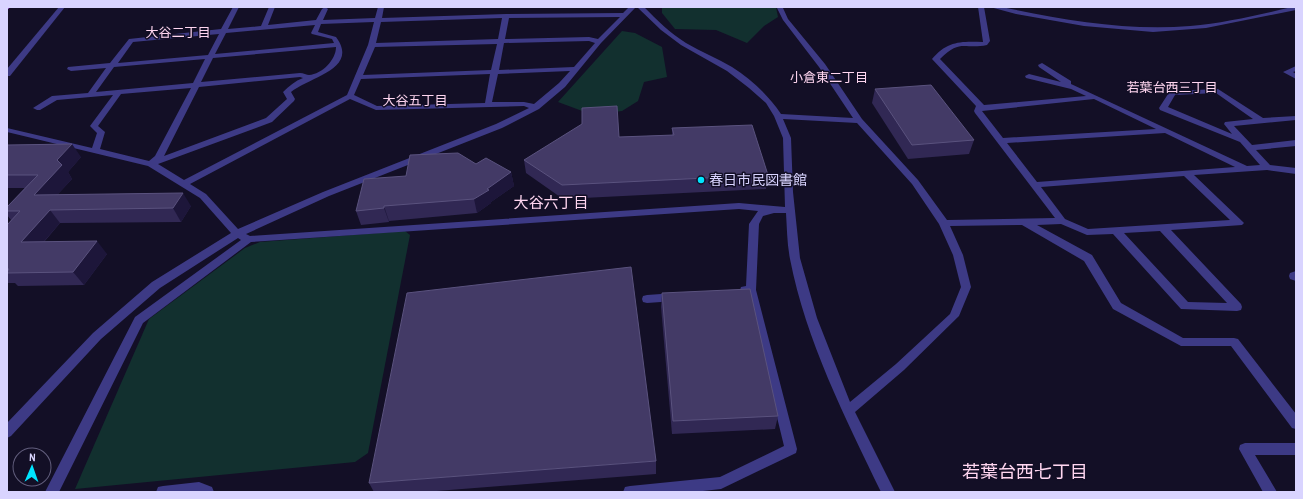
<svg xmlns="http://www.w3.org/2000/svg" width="1303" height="499" font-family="'Archivo Narrow','Noto Sans JP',sans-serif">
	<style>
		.green { fill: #12302f }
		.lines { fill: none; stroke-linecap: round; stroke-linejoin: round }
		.minor { fill: #3d3a85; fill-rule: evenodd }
		.major { fill: #c25bff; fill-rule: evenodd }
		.wall { fill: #312854 }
		.shaded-wall { fill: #1d163a }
		.building { fill: #433a66; stroke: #5a527e }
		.poi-dot { fill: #00e5ff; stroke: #130f26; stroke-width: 1.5 }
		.labels { text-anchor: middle; stroke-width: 3; stroke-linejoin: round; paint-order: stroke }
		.far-neighbourhood-label { font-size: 13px; fill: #ffd6f0; stroke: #130f26 }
		.poi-label { font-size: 14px; fill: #d9d4ff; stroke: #130f26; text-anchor: start }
		.neighbourhood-label { font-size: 15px; fill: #ffd6f0; stroke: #130f26 }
		.near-neighbourhood-label { font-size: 18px; fill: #ffd6f0; stroke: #130f26 }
	</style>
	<rect width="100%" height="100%" fill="#130f26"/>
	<g class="green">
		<path d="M662,7H776L778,17L764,26L747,43L716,30L675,29L662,13Z"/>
		<path d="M622,31L635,33L662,47L667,77L644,82L638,101L622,111L593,115L558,102Z"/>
		<path d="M405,231L410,235L368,453L355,462L75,489L149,319L245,248L260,242Z"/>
	</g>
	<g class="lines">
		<g class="minor">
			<path d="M59,7H65L10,76H7V69Z"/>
			<path d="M233,7H239L228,29L261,26L269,7H275L268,25L316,20L322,9L325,7L328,9L323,20L375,18L378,7H384L382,18L506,14L623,13L629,7H636L601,43L565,87L539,109L502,128L329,196L246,234L250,236L739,203L785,207L783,138L774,116L766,103L749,88L727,71L681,45L661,30L637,7H644C657,20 670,33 686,43C701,52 717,58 732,67C751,79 768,95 781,114L853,118L819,67L783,20L777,8L784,7L783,8L788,19L825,64L862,119L918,180L947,220L1055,218L975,113L974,111L976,106L932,59C947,41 961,41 983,42L978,7H984L990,41L987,45C964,50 961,38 940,59L984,105L1086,96L1071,89L1026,78L1025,76L1029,74L1061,82L1039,67L1038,65L1042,63L1071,81V84L1247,166L1260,165L1240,142L1160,110L1159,108L1170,91L1218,89L1263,118L1296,116V120L1234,126L1252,145L1296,140V146L1256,150L1270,165L1296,168V174L1267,170L1194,175L1242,221L1244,223L1242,225L1171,230L1241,304L1242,307L1241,310L1237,311L1181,309L1113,234L1087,235L1061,224L1037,225L1092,255L1121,303L1183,338H1234L1238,339L1296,414V429L1292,428L1231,346H1181L1113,309L1084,261L1022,225L950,226L963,255L971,287L959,316L904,370L855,412L895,492H881C845,417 806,341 790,259C787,244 787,228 786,213H774L763,216L759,224L756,290L797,449L796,453L721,489L694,492H623L625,487L630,486L720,477L784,446L747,294L741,293L740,290L741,287L746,286L749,224L758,211L739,209L251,242L143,323L59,492H45L135,317L241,240L238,238L160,288L101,339L11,436L7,438V423L93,333L152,282L231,233L200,198L148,166L7,132V128L92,148L97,133L90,126L113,95L57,100L40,110H37L33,108L52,96L88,93L106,68L71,71L67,69L68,67L110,63L129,39L221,29ZM620,17L598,39L589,37L505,39L509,18ZM502,18L498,39L376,43L381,22ZM374,22L368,45L347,95L184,180L158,164L272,122L294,101L295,99L291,92C309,77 360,69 336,37L318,32L321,24ZM315,25L311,33L312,34L332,39L334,43L215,54L226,33ZM219,34L208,55L118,63L133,42ZM589,41L595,43L574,67L499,70L504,43ZM497,44L491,70L363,75L375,47ZM336,47C336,60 322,74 309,75C307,75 303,73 300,73L201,82L213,58ZM205,59L193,83L96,92L114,67ZM570,71L559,83L534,104L524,102H492L498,74ZM490,74L485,103L377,106L354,95L361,79ZM300,77L303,78C295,81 289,86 283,92L287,99L266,118L164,156L199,87ZM191,88L155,156L149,161L100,149L105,132L98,126L121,94ZM1216,93L1253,119L1225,122L1224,124L1232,134L1168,107L1175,95ZM350,99L376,110L524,106L529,108L496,124L323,192L238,229L206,194L190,184ZM1094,99L1156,129L1003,138L982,111ZM783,119L857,123L912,184L939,224L953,255L961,287L950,314L896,364L850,402L817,318L800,258L793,192L791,138ZM1165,133L1235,167L1037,182L1007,143ZM1184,176L1230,220L1088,229L1065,219L1041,187ZM1160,231L1227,303L1188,302L1124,233Z"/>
			<path d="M990,7H1002C1064,20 1126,31 1190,26C1224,23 1258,15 1292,7H1296V10L1206,28L1153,32L1084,26L1016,14Z"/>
			<path d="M1296,66V71L1293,72L1296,74V79L1283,72Z"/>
			<path d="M1296,271V281L1290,279L1289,276L1290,273Z"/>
			<path d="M675,293L679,294L680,297L679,300L675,301L647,303L643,302L642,299L643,296L647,295Z"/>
			<path d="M1245,443H1296V455H1255L1277,492H1263L1239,449L1240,445Z"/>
			<path d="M199,482L212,487L214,492H156L158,487L163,486Z"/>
		</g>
		<path class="major" d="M7,7H11L8,9Z"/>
	</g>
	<g class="wall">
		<path d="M875,89L974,140L969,154L908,159L872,103Z"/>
		<path d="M672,128L768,175L766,189L563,199L526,173L524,160L619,137L672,135Z"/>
		<path d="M7,145L81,157L68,172L72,179L57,195L191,206L181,222L60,223L44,242L107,254L84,285L18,286L15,283H7V225L11,220L7,215V207L25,188H7Z"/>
		<path d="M476,164L511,172L514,186L491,202V203L477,213L389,221V222L361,225L356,211L406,176Z"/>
		<path d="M662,293L778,416L775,429L672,434L661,307Z"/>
		<path d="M656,461V474L424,492H374L369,483Z"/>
	</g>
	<g class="shaded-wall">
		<path d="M72,144L81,157L68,172L72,179L45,208L34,195L57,160Z"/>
		<path d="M511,172L514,186L491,202V203L477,213L474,199L487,189Z"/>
		<path d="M183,193L191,206L181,222L173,208Z"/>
		<path d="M384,206L389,221V222L384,208Z"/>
		<path d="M50,210L60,223L32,255L21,242Z"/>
		<path d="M97,241L107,254L84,285L73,272Z"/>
	</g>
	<g class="building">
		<path d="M931,85L974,140L912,145L875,89Z"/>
		<path d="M617,106L619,137L674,135L672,128L752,125L768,175L562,185L524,160L582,124V108Z"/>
		<path d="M72,144L57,160L62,165L34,195L183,193L173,208L50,210L21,242L97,241L73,272L7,273V272L9,269H7V225L20,211H7V207L38,175H7V145Z"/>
		<path d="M458,153L476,164L486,158L511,172L487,189L489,190L474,199L384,206V208L356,211L364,179L406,176L410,155Z"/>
		<path d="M631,267L656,461L369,483L407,293Z"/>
		<path d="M750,289L778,416L673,421L662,293Z"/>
	</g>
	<circle class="poi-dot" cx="701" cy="180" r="4"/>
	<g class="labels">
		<g class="far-neighbourhood-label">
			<text x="178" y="37">大谷二丁目</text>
			<text x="829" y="82">小倉東二丁目</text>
			<text x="1172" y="92">若葉台西三丁目</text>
			<text x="415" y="105">大谷五丁目</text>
		</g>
		<g class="poi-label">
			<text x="709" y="185">春日市民図書館</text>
		</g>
		<g class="neighbourhood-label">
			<text x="551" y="208">大谷六丁目</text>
		</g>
		<g class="near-neighbourhood-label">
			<text x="1025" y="478">若葉台西七丁目</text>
		</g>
	</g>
	<rect width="1303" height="499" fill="none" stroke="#d9d4ff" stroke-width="16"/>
	<g transform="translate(32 467) rotate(2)"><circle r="19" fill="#130f26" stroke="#625e7d"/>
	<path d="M0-3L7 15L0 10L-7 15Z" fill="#00e5ff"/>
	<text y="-6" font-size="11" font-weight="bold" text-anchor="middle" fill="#d9d4ff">N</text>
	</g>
</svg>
